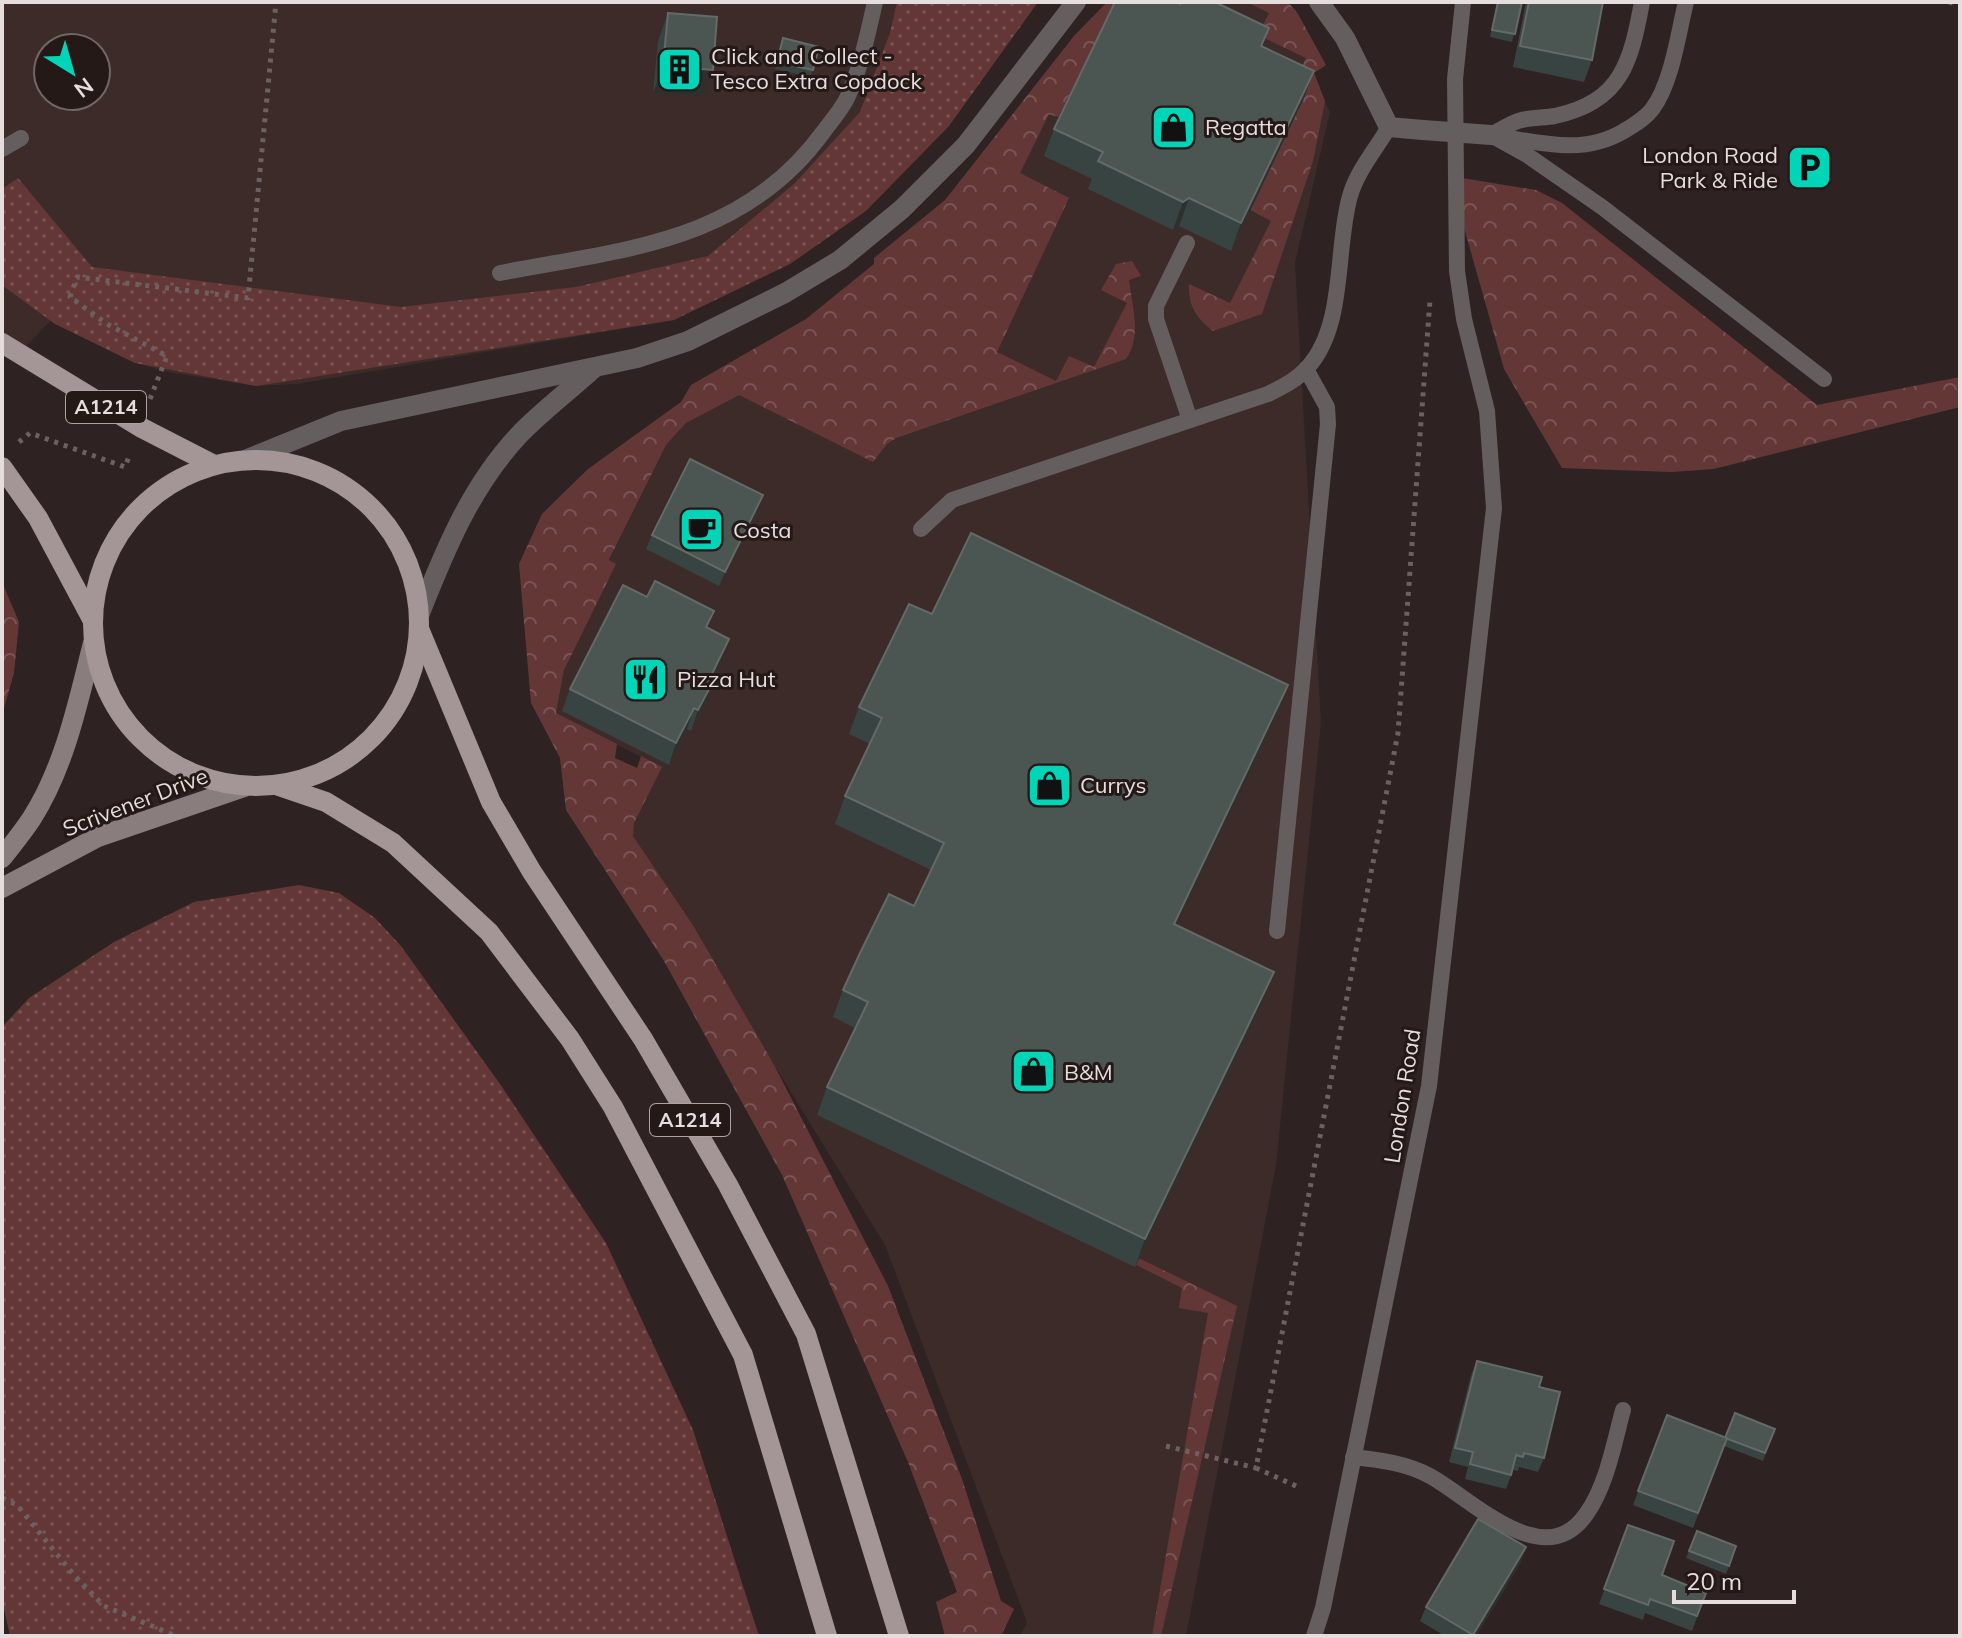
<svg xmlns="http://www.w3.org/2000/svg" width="1962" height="1638" font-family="Mulish,sans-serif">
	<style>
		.built { fill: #3d2b2a; fill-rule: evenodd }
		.grass { fill: url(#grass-dots) }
		.forest { fill: url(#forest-crowns) }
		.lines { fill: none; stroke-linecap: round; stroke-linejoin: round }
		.path { stroke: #6c6060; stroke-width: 5; stroke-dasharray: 4 6; stroke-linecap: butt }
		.lane { stroke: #655e5e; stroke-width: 16 }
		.street { stroke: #655e5e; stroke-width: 20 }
		.secondary { stroke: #897e7d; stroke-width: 20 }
		.primary { stroke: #a49696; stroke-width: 20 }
		.street-bridge { stroke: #655e5e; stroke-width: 20 }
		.wall { fill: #384441 }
		.shaded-wall { fill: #2d302d }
		.building { fill: #4b5552; stroke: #636a67; stroke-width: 2 }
		.labels { text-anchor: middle; stroke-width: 6; stroke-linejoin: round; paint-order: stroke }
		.shield { fill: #251918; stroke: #aca2a2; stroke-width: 2 }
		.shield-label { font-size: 20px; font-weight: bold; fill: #e6dddd }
		.poi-label { font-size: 22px; fill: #e6dddd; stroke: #251918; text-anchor: start }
		.street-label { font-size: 22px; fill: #e6dddd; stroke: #251918 }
	</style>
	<defs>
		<pattern id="grass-dots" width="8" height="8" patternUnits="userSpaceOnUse" patternTransform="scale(2)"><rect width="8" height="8" fill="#643737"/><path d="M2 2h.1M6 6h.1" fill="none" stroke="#7a5454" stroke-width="1.8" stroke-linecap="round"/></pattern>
		<pattern id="forest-crowns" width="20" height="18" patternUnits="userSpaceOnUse" patternTransform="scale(2)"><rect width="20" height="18" fill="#643737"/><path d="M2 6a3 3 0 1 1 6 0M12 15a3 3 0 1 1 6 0" fill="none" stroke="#7a5454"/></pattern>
	</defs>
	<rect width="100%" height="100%" fill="#2f2222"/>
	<g class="built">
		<path d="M2,2H920L908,83L738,272L674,320L297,384L256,386L173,373L135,363L92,342L54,317L18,355L2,343ZM48,48H96V96H48Z"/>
		<path d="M1123,2H1279L1330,112L1295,263L1321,723L1276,1165L1186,1636H1020L1027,1622L885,1245L633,836L634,823L661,767L556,714L564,670L609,561L666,445L686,423L923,233Z"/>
	</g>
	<g class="grass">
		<path d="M897,2H1038L949,126L866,211L790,264L674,320L256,386L135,363L55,324L2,285V189L18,178L92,267L401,307L576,287L708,256L795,183L860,112L890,33Z"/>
		<path d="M299,885L339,893L375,918L401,946L500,1084L606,1243L693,1430L759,1636H10L2,1600V1027L29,998L114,942L194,902Z"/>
	</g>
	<g class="forest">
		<path d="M1107,2H1118L1058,117L1049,114L1020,173L1069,198L997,352L1056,381L1069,356L1094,367L1127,303L1101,290L1116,264L1132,261L1141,276L1129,280C1132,305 1142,337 1126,359L896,438L887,444L873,462L739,395L686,423L666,445L609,560L616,564L564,670L556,713L617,744L615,758L637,768L641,756L662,767L634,823L633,836L694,927L773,1063L888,1286L962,1479L1001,1601L1014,1609L1001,1636H945L936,1602L957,1592L908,1462L782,1175L664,961L566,810L560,758L531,703L519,564L542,514L588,469L681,402L691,385L806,319L874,264V258L945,200L1074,36Z"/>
		<path d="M1247,2H1288L1298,14L1326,65L1314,73L1325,101L1313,161L1262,314L1213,331C1196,318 1188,306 1189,284L1230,303L1271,221L1237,203L1306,58L1258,35L1269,13Z"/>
		<path d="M1462,178L1536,190L1562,203L1817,405L1960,377V407L1714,469L1671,472L1562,468L1504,369L1459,210Z"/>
		<path d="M2,582L19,622L14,673L2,715Z"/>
		<path d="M1110,1244L1237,1306L1161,1636H1152L1208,1313L1179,1308L1182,1288L1101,1247Z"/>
	</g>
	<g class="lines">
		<g class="path">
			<path d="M1949,2L1960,5"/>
			<path d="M150,399L167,356L107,324L70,297L77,277L248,298L276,2"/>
			<path d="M19,442L30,433L125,467L130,454"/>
			<path d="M1166,1446L1256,1468"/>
			<path d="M1296,1486L1256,1468L1398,733L1430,300"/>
			<path d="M2,1498L17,1505L73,1574L104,1606L176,1636"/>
		</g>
		<g class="lane">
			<path d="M1491,135L1527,155L1602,207L1824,379"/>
			<path d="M1491,135C1499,131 1509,124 1518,121C1530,117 1543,118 1555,116C1622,102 1631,61 1642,2"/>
			<path d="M1504,137C1545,144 1586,154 1624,131C1634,125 1646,118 1653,108C1672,82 1678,34 1686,2"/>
			<path d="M2,149L21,138"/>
			<path d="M1187,243L1156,306V319L1190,420"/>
			<path d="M500,273C624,249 743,243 824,131C832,120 843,108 848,96C861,67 868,33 875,2"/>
			<path d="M921,529L952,500L1268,394C1282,387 1297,380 1308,367C1346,325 1335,248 1350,196C1357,171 1376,149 1389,127"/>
			<path d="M1277,931L1328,424L1327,407L1306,369"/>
			<path d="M1353,1457C1380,1460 1406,1463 1430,1476C1472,1499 1545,1576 1587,1513C1607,1484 1614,1443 1623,1410"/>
			<path d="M1314,1636L1323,1608L1429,1086L1494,508L1487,411L1464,319L1457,271L1455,79L1463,2"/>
		</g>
		<g class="street">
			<path d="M1319,2L1345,38L1389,127L1423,130"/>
			<path d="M245,460L341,421L637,358L688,341L785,293L840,260L902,209L966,145L1076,2"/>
			<path d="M420,613C445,550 471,486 519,435C541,412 569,391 593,369"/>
		</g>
		<g class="secondary">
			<path d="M2,858C12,845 23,832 32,818C65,766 78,702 93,643"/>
			<path d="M2,888L98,837L244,787"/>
		</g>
		<g class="primary">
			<path d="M2,343L140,427L214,465"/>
			<circle cx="256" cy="623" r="163"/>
			<path d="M2,467L38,518L92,619"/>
			<path d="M420,631L491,802L532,872L643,1039L728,1185L806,1334L899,1636"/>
			<path d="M279,786L326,802L393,843L489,932L570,1039L613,1107L743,1355L827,1636"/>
		</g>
		<path class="street-bridge" d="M1423,130L1491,135"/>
	</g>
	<g class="wall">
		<path d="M1497,2H1522L1512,42L1490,37Z"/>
		<path d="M1526,2H1603L1592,60L1584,82L1513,67Z"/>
		<path d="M668,13L703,97L653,93L658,41Z"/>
		<path d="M1269,28L1262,47L1304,98L1231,251L1179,226L1173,230L1088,189L1092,179L1044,156L1054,129Z"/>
		<path d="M783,38L813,70L810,77L775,69Z"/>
		<path d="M758,510L719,586L646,549L652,535Z"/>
		<path d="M932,614L1288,685L1278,712L1176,925L1264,999L1135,1267L817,1115L827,1087L855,1028L833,1017L843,990L914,906L931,870L835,824L845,796L870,744L849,734L859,707Z"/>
		<path d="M708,628L722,660L713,677L715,678L707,699L691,731L687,729L669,765L562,711L570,689Z"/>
		<path d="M1477,1361L1539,1387L1544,1458L1538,1472L1519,1467L1518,1471L1513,1470L1506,1489L1465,1479L1468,1467L1449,1462L1471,1375Z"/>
		<path d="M1667,1415L1726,1437L1775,1429L1763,1461L1724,1446L1693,1528L1633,1505Z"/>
		<path d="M1628,1525L1662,1575L1706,1593L1692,1631L1645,1613L1643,1620L1599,1604Z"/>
		<path d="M1697,1531L1736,1546L1726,1574L1686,1558Z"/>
		<path d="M1521,1562L1476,1636H1445L1420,1621L1426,1607Z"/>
	</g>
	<g class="shaded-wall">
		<path d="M663,66L713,70L703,97L653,93Z"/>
		<path d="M1314,71L1304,98L1231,251L1241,223Z"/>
		<path d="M1189,198L1179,226L1173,230L1183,202Z"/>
		<path d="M763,495L758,510L719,586L725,572Z"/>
		<path d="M729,639L722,660L703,697L711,676Z"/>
		<path d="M715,678L707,699L691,731L698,710Z"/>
		<path d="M1288,685L1278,712L1164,951L1174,924Z"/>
		<path d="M694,708L687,729L669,765L676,743Z"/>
		<path d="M1274,972L1264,999L1135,1267L1145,1239Z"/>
		<path d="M1526,1547L1521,1562L1476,1636H1473Z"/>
	</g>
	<g class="building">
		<path d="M1115,2H1176L1180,4V2H1215L1269,28L1261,46L1314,71L1241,223L1189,198L1183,202L1098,161L1103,152L1054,129Z"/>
		<path d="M1498,2H1522L1515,34L1492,30Z"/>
		<path d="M1529,2H1603L1592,60L1520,46Z"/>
		<path d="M668,13L717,17L713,70L663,66Z"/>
		<path d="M783,38L819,47L813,70L777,62Z"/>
		<path d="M690,459L763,495L725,572L652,535Z"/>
		<path d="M971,533L1288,685L1174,924L1274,972L1145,1239L827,1087L868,1002L843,990L860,953L889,894L914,906L944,843L845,796L882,718L859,707L909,604L932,614Z"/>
		<path d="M655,581L714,611L706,627L729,639L711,676L715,678L698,710L694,708L676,743L570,689L623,585L647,597Z"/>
		<path d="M1477,1361L1542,1377L1539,1387L1560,1392L1544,1458L1524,1453L1523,1457L1516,1455L1511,1475L1470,1464L1473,1452L1455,1448Z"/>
		<path d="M1735,1413L1775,1429L1765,1453L1725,1438Z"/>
		<path d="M1667,1415L1727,1438L1698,1513L1638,1491Z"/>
		<path d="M1478,1519L1526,1547L1473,1635L1426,1607Z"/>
		<path d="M1628,1525L1674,1541L1662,1575L1706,1593L1697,1616L1650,1599L1648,1605L1604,1589Z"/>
		<path d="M1697,1531L1736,1546L1729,1566L1689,1551Z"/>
	</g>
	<defs>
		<symbol id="building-square" viewBox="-11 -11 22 22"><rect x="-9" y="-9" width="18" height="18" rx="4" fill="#00d5b7" stroke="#251918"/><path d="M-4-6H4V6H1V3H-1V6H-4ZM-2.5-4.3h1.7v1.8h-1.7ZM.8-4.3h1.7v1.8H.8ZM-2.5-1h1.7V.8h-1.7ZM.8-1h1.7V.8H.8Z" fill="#111"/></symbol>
		<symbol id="shop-square" viewBox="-11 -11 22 22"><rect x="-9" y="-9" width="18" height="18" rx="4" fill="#00d5b7" stroke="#251918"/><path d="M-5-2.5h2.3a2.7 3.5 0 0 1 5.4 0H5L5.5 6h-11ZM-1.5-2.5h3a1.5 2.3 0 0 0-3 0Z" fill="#111"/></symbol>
		<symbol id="parking-square" viewBox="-11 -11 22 22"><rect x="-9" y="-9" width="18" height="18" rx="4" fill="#00d5b7" stroke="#251918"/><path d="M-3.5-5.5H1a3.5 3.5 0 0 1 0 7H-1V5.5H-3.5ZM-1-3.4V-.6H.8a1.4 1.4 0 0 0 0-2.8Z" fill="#111"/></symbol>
		<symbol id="cafe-square" viewBox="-11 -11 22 22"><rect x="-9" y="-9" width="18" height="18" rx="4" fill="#00d5b7" stroke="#251918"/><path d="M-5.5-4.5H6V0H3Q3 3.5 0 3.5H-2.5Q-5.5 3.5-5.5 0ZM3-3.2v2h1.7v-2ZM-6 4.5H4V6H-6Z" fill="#111"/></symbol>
		<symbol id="restaurant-square" viewBox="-11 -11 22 22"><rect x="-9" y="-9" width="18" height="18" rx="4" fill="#00d5b7" stroke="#251918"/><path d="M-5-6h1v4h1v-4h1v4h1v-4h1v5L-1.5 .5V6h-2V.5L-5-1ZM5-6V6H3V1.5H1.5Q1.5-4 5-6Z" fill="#111"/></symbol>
	</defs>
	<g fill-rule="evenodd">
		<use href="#building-square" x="654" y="44" width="51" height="51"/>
		<use href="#shop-square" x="1148" y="102" width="51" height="51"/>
		<use href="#parking-square" x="1784" y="142" width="51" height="51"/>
		<use href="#cafe-square" x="676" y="504" width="51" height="51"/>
		<use href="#restaurant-square" x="620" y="654" width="51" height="51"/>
		<use href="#shop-square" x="1024" y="760" width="51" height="51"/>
		<use href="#shop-square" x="1008" y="1046" width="51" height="51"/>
	</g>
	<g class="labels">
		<g class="shield">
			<rect x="66" y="391" width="80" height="32" rx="6"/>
			<rect x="650" y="1104" width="80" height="32" rx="6"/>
		</g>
		<g class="shield-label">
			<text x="106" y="414">A1214</text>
			<text x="690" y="1127">A1214</text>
		</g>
		<g class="poi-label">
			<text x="711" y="64">Click and Collect -<tspan x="711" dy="25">Tesco Extra Copdock</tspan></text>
			<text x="1205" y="135">Regatta</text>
			<text x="1778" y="163" text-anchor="end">London Road<tspan x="1778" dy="25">Park &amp; Ride</tspan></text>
			<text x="733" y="538">Costa</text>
			<text x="677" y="687">Pizza Hut</text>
			<text x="1080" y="793">Currys</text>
			<text x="1064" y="1080">B&amp;M</text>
		</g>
		<g class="street-label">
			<text transform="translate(135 802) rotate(-21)" y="8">Scrivener Drive</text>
			<text transform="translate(1402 1096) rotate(-81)" y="8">London Road</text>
		</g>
	</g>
	<rect width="1962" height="1638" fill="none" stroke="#e6dddd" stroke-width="8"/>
	<g transform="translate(72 72) rotate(143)"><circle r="38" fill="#251918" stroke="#726767" stroke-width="2"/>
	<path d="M0-6L14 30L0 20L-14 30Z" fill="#00d5b7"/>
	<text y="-12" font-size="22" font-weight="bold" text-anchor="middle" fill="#e6dddd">N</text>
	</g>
	<path d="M1674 1590v12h120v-12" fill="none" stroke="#e6dddd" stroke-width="4"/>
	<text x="1686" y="1590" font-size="24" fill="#e6dddd" stroke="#251918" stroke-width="6" paint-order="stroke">20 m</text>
</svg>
